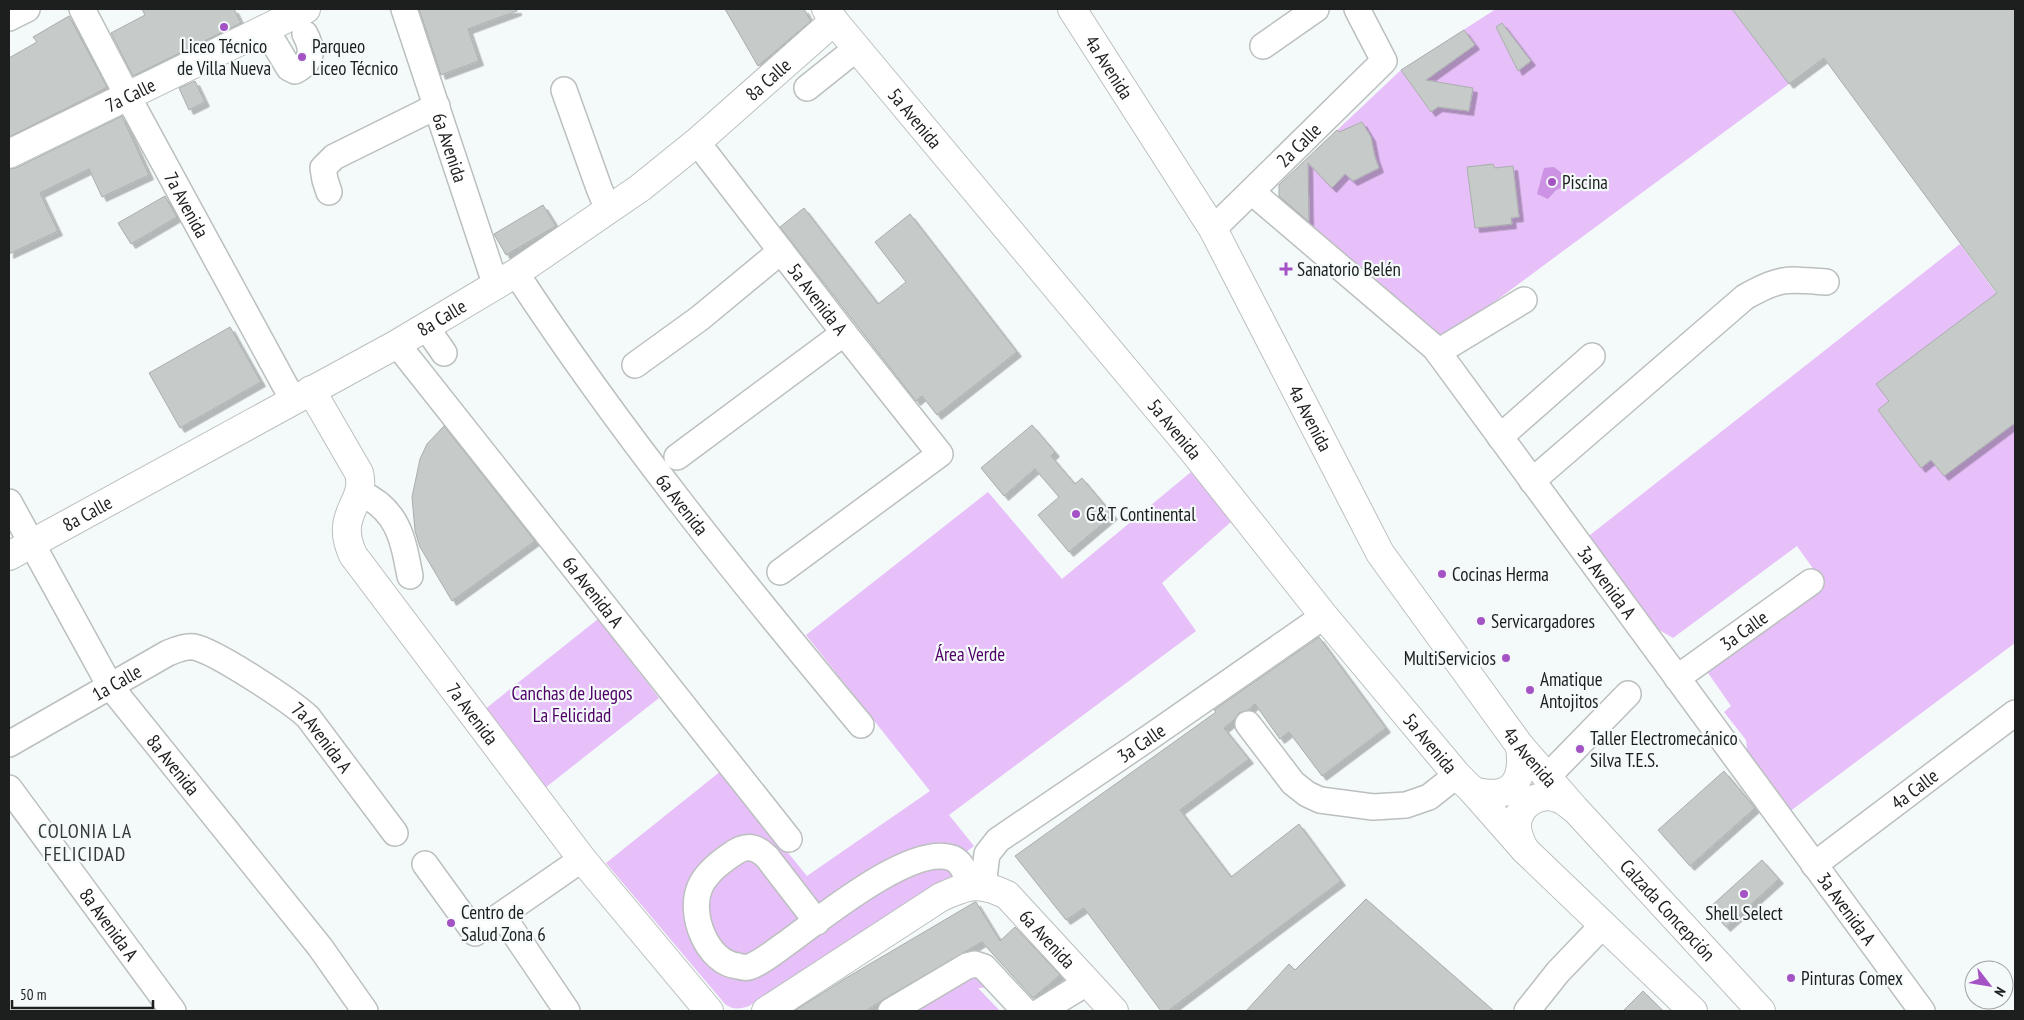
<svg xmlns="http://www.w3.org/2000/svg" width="2024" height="1020" font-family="'PT Sans Narrow',sans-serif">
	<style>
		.green { fill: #e7bff9 }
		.water { fill: #cc93e4 }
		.building { fill: #c6cbca; stroke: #a9aead; filter: url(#shadow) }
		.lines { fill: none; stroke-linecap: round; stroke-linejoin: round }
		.minor-casing { stroke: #bbc0bf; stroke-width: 28 }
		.major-casing { stroke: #bbc0bf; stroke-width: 30 }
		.minor { stroke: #fff; stroke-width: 25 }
		.major { stroke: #fff; stroke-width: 28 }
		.poi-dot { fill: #a453c4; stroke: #f4f9f9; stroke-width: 2 }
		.labels { text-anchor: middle; stroke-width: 4.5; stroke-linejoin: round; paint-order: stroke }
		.poi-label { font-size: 19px; fill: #1d1f1e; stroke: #f4f9f9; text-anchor: start }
		.street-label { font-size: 19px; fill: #1d1f1e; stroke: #f4f9f9 }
		.park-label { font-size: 19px; fill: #4f0066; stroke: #f4f9f9 }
		.neighbourhood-label { font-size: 20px; letter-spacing: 1px; fill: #363939; stroke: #f4f9f9 }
	</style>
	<defs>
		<filter id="shadow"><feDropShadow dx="4.5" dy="4.5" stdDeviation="0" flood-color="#0004"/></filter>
	</defs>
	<rect width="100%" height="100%" fill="#f4f9f9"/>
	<g class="green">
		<path d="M1496,9H1732L1789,84L1440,342L1279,203V185L1401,70Z"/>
		<path d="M1960,244L2015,319V643L1789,812L1748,758L1746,740L1724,712L1731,706L1706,670L1824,584L1797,546L1673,638L1649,624L1585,539Z"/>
		<path d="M1191,472L1232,521L1162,583L1196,631L949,815L974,846L962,855L972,864L749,1006C740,1009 733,1010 725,1004L606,863L721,771L807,876L930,791L806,635L988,492L1062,579Z"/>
		<path d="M598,619L659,698L545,788L484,710Z"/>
		<path d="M972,973L992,987L978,988L1000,1011H906Z"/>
	</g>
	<path class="water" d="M1554,167L1565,176L1561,188L1556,190L1548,199L1537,194L1544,168Z"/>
	<g class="building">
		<path d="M142,9H234L241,23L133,76L111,33L145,15Z"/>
		<path d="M419,9H517V11L468,29L479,61L441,75Z"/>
		<path d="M725,9H804L811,21L758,66Z"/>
		<path d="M1732,9H2015V423L1944,476L1931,460L1921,468L1878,410L1889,401L1876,384L1997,293L1824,58L1789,84Z"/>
		<path d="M69,16L107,87L93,95L9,137V58L37,42L33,37Z"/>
		<path d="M1502,23L1531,61L1518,71L1496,27Z"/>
		<path d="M1464,30L1475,45L1426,80L1473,88L1469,111L1438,107L1431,112L1401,70Z"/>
		<path d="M195,81L205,102L189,110L179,88Z"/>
		<path d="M122,116L149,175L102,197L89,169L40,193L58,231L9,254V169L16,168Z"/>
		<path d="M1362,122L1371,137L1375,157L1379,168L1353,181L1345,174L1332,188L1308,163L1309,222L1279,196V185L1337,130L1339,132Z"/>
		<path d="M1493,164L1495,168L1513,166L1519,217L1511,218L1512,224L1475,228L1467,167Z"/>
		<path d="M165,196L177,217L131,244L118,223Z"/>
		<path d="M543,205L556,226L506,255L494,234Z"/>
		<path d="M804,208L878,304L906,282L875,242L910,214L1017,352L937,415L922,396L916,401L780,227Z"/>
		<path d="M230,327L261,382L180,428L149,373Z"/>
		<path d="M1032,425L1055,452L1051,456L1075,484L1082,478L1113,515L1069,552L1038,515L1059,497L1035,469L1004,496L981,468Z"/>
		<path d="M444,426L535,541L452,601L420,547L415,531L412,497L420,459L427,444Z"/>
		<path d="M1319,637L1386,728L1322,776L1289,732L1280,739L1255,704L1248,710L1239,713L1234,720L1224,728L1249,759L1180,810L1231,877L1299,824L1341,881L1168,1011H1161L1084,908L1066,920L1015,856L1216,712L1214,710Z"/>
		<path d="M1724,771L1755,808L1690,866L1658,830Z"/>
		<path d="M1762,860L1779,879L1726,927L1709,908Z"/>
		<path d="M1366,899L1494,1011H1246L1289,964L1295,970Z"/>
		<path d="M975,902H976L1000,941L1015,927L1060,975L1033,998L982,942L884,999L866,1011H794L846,978Z"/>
		<path d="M1643,991L1663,1011H1623Z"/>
	</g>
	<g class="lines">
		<defs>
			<g id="minor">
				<path id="s1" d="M82,9L127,95L293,400"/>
				<path id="s2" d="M404,9L496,286"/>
				<path d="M9,18L27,9"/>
				<path d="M265,28L289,68L295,71C312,62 314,51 305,34"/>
				<path d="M1263,46L1316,9"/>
				<path d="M807,88L857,48"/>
				<path d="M564,90L599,188L608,210"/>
				<path id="s3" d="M697,142L844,333L940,454L780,572"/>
				<path d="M329,192L325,180L323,168L334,157L437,106"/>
				<path id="s4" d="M1252,192L1435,348L1922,1011"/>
				<path id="s5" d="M1213,229L1384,61L1357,9"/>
				<path id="s6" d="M516,273C620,432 740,580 861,725"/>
				<path d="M426,327L444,353"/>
				<path id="s7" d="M397,344L789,839"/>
				<path d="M1438,352L1524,300"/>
				<path d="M635,365L700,318L781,251"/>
				<path d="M1500,437L1592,356"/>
				<path d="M677,457L844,333"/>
				<path d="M1532,481L1745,297C1780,277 1786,279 1826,282"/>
				<path d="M360,493C398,509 403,539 410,576"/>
				<path id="s8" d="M9,502L110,686L320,947L365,1011"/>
				<path id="s9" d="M1677,678L1811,582"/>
				<path d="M1248,724L1293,783L1307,794L1320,800L1373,807L1406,805L1429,797L1457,775"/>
				<path id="s10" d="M9,744L168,653C176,650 185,646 194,647C215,651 291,701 308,717L395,833"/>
				<path d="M1547,777L1628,694"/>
				<path id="s11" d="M9,788L173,1011"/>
				<path d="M425,864L475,933L582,859"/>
				<path id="s12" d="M1814,865L2015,713"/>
				<path id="s13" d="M983,885L987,854L998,840L1150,737L1324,616"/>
				<path d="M502,915L567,1011"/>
				<path d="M817,922L767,857C755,845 744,845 731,855C719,863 706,873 700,887C688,914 707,963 738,966C741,967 746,968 749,967C761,963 774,952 784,945C818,921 911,843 952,858C963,862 966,876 971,886"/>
				<path d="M891,1011L967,966L975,964L984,967L1025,1011"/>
				<path d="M1041,1011L1088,982"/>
				<path d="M1527,1011L1558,972L1603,925"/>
			</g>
			<g id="major">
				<path id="s14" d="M826,9L834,21L1194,452L1324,616L1457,775L1473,791L1525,850L1693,1011"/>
				<path id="s15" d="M1072,9L1213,229L1380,553L1520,746L1575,809L1761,1011"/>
				<path id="s16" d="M9,154L306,9"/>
				<path id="s17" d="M311,390L359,473C365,496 348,507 347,527C346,537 349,546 353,555L582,859L709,1011"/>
				<path id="s18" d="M9,556L397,344L516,273L640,188L697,142L834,21"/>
				<path d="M1473,791C1511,801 1525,783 1520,746"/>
				<path d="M1525,850C1521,843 1518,836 1517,828C1516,805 1540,790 1560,799C1565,801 1569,805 1573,808"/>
				<path id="s19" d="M766,1011L941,897C968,885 979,881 1007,895L1114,1011"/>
			</g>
		</defs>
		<use href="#minor" class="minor-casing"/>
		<use href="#major" class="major-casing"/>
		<use href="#minor" class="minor"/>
		<use href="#major" class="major"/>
	</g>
	<g class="poi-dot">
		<circle cx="224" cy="27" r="5"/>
		<circle cx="302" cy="57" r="5"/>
		<circle cx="1552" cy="182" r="5"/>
		<path d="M1283.5 261.5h5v5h5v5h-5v5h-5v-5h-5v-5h5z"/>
		<circle cx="1076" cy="514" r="5"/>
		<circle cx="1442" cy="574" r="5"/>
		<circle cx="1481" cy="621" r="5"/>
		<circle cx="1506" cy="658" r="5"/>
		<circle cx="1530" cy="690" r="5"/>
		<circle cx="1580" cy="749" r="5"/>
		<circle cx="1744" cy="894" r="5"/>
		<circle cx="451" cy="923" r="5"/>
		<circle cx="1791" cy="978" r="5"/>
	</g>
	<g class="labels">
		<g class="poi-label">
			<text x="224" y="53" text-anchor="middle">Liceo Técnico<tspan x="224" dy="22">de Villa Nueva</tspan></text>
			<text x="312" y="53">Parqueo<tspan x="312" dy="22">Liceo Técnico</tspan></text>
			<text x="1562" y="189">Piscina</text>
			<text x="1297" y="276">Sanatorio Belén</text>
			<text x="1086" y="521">G&amp;T Continental</text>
			<text x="1452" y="581">Cocinas Herma</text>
			<text x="1491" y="628">Servicargadores</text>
			<text x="1496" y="665" text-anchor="end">MultiServicios</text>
			<text x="1540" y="686">Amatique<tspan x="1540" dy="22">Antojitos</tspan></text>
			<text x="1590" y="745">Taller Electromecánico<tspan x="1590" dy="22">Silva T.E.S.</tspan></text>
			<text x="461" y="919">Centro de<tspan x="461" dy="22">Salud Zona 6</tspan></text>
			<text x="1744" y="920" text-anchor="middle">Shell Select</text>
			<text x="1801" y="985">Pinturas Comex</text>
		</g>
		<g class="street-label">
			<text dy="7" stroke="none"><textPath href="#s15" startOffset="69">4a Avenida</textPath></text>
			<text dy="7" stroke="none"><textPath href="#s18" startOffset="899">8a Calle</textPath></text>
			<text dy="7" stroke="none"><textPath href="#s16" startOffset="135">7a Calle</textPath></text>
			<text dy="7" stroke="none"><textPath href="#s14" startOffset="141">5a Avenida</textPath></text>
			<text dy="7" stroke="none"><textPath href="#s5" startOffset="120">2a Calle</textPath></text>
			<text dy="7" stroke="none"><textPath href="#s2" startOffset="146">6a Avenida</textPath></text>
			<text dy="7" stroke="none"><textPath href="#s1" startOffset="222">7a Avenida</textPath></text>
			<text dy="7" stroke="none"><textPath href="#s3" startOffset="198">5a Avenida A</textPath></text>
			<text dy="7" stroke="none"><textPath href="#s18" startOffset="494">8a Calle</textPath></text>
			<text dy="7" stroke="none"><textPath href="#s15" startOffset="474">4a Avenida</textPath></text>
			<text dy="7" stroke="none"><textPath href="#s14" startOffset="546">5a Avenida</textPath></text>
			<text dy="7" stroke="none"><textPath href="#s6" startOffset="285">6a Avenida</textPath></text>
			<text dy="7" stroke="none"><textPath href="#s18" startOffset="89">8a Calle</textPath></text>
			<text dy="7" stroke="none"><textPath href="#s4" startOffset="531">3a Avenida A</textPath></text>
			<text dy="7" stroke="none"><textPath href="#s7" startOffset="316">6a Avenida A</textPath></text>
			<text dy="7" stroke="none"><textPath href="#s9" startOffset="82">3a Calle</textPath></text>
			<text dy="7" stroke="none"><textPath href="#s10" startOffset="124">1a Calle</textPath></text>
			<text dy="7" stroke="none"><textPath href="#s17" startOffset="380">7a Avenida</textPath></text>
			<text dy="7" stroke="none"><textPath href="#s10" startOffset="369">7a Avenida A</textPath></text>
			<text dy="7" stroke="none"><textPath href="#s13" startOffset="222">3a Calle</textPath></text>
			<text dy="7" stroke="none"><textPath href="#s14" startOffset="951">5a Avenida</textPath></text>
			<text dy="7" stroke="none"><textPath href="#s15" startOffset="879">4a Avenida</textPath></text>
			<text dy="7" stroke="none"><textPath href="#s8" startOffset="311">8a Avenida</textPath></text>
			<text dy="7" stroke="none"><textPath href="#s12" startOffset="126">4a Calle</textPath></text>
			<text dy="7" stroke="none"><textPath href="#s4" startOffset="936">3a Avenida A</textPath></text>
			<text dy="7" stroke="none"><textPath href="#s15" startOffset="1085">Calzada Concepción</textPath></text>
			<text dy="7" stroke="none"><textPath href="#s11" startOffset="169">8a Avenida A</textPath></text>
			<text dy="7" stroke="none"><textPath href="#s19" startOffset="338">6a Avenida</textPath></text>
		</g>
		<g class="park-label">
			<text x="970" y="661">Área Verde</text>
			<text x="572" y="700">Canchas de Juegos<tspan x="572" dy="22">La Felicidad</tspan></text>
		</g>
		<g class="neighbourhood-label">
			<text x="85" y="838">COLONIA LA<tspan x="85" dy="23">FELICIDAD</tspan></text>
		</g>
	</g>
	<rect width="2024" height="1020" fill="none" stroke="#1d1f1e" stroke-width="20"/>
	<g transform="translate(1989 985) rotate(121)"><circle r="24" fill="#f4f9f9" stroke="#9ea2a1"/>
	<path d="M0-4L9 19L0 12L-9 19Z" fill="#a453c4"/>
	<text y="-8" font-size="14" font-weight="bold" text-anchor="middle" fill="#1d1f1e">N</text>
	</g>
	<path d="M12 1000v8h141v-8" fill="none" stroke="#1d1f1e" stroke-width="2.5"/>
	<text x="20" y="1000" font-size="15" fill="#1d1f1e" stroke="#f4f9f9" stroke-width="4" paint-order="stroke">50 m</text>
</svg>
